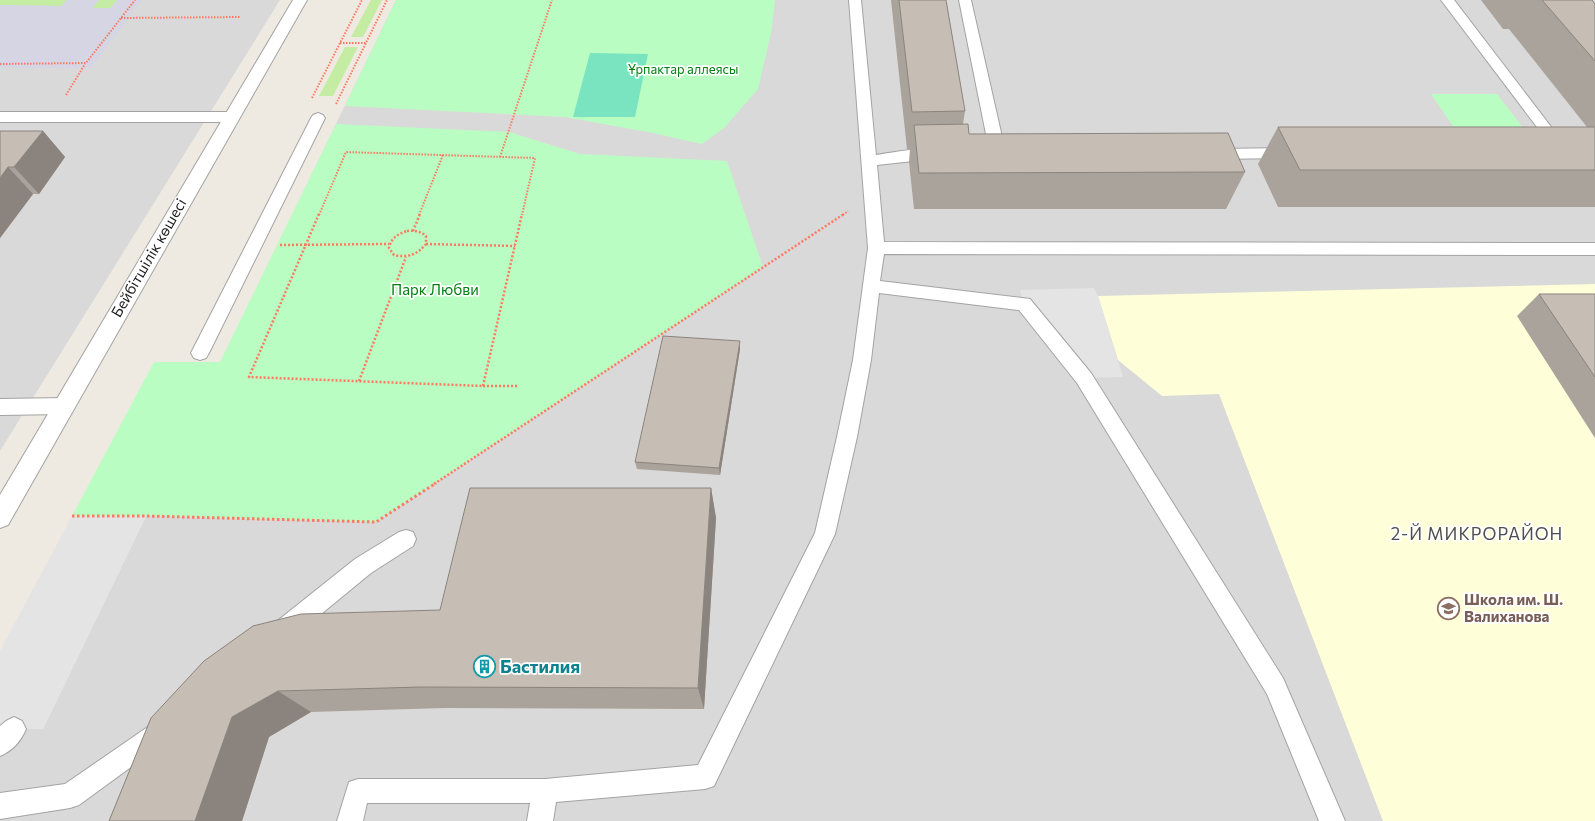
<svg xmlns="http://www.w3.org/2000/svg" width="1595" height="821" font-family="Commissioner,sans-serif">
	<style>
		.residential { fill: #dad9d9 }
		.education { fill: #feffd9 }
		.grass { fill: #c4eda3 }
		.park { fill: #bafdc2 }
		.pitch { fill: #79e4bf }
		.parking { fill: #e4e4e4 }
		.plaza { fill: #d6d5e4 }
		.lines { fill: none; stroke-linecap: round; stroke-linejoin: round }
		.service-casing { stroke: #a3a3a3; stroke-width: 2 }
		.minor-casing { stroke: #a3a3a3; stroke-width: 2 }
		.path-far2 { stroke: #ff7861; stroke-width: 2; stroke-dasharray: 1.5 1.5; stroke-linecap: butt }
		.path-far1 { stroke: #ff7861; stroke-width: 2.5; stroke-dasharray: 2 2; stroke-linecap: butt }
		.path { stroke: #ff7861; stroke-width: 3; stroke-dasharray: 2.5 2.5; stroke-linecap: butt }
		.service { fill: #fff; fill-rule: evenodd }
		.minor { fill: #fff; fill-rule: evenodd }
		.wall { fill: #aaa39b }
		.shaded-wall { fill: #8b847e }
		.building { fill: #c6bdb4; stroke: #8b847e }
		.labels { text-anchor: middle; stroke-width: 3.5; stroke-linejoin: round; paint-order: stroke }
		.far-park-label { font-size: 13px; fill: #048013; stroke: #fff }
		.street-label { font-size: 15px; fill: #1c1c1c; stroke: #fff }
		.park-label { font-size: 15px; fill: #048013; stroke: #fff }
		.education-label { font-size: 15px; font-weight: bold; fill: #785e54; stroke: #fff; text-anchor: start }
		.quarter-label { font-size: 17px; letter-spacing: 1px; fill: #4f4f4f; stroke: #fff }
		.near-culture-label { font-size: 18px; font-weight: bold; fill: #0d838f; stroke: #fff; text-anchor: start }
	</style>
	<rect width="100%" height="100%" fill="#eeeae1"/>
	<g class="residential">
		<path d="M0,0H280L0,451Z"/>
		<path d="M396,0H1595V821H0V729H43Z"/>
	</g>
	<path class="education" d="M1595,284V821H1383L1219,394L1162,396L1118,360L1098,296Z"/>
	<g class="grass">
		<path d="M0,0H67L61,6L0,5Z"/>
		<path d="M99,0H117L111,8H92Z"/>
		<path d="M371,0H382L363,37H351Z"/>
		<path d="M345,47H358L333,96H319Z"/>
	</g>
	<g class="park">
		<path d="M396,0H775L771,33L758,89L724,128L702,144L653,133L565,117L345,106Z"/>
		<path d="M1431,94H1497L1524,129H1455Z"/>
		<path d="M336,124L509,132L580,154L727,161L763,267L376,522L146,516H72L154,362H220Z"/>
	</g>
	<path class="pitch" d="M590,53L648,54L635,117H573Z"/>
	<g class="parking">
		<path d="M1094,288L1098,296L1123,377L1084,378L1024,304L1020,290Z"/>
		<path d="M72,516H146L43,729H0V651Z"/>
	</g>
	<path class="plaza" d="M67,0H99L93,8H111L117,0H142L91,68H0V5L61,6Z"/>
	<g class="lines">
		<defs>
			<g id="service">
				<path d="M849,0H861L876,155C896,152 921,146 940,152L943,155L940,158L877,165L884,242L1595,243V255L884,254L880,281L1030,299L1091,373L1283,678L1345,821H1319L1267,694L1077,383L1019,310L879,293L871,360L857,437L835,534L714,786L705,789L556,802L553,821H527L530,803H367L363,821H337L349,782L358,779H545L698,765L815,533L837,437L853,360L868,248Z"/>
				<path d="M959,0H971L1005,150L1007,151L1010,154L1007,157L1002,159L993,157L990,154Z"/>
				<path d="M1441,0H1454L1565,145L1567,148L1565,151L1560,153L1555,151Z"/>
				<path d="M0,112H231L236,114L238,117L236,120L231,122H0Z"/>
				<path d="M318,113L323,115L325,118L209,353L206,358L200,360L194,358L191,353L311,118L313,115Z"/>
				<path d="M1290,148L1295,150L1298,153L1295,156L1290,158L1211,159L1206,157L1203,154L1206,151L1211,149Z"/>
				<path d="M64,398L71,401L73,406L71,411L64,414L0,415V399Z"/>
				<path d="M406,530L413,532L416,539L413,546L371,573L292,638L284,641L276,638L273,630L276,622L355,559L399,532Z"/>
				<path d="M14,717L22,721L26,729C21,741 12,751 0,756V726L6,721Z"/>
				<path d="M160,720L168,724L172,732L168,740L79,805L70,808L0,819V793L65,784L152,724Z"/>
			</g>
			<path id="minor" d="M293,0H307L8,525L0,528V495Z"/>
		</defs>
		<use href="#service" class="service-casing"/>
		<use href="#minor" class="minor-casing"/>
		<g class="path-far2">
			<path d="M121,18L240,17"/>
			<path d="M340,43H366"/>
			<path d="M0,64L86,63L135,0"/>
			<path d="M66,95L85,64"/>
			<path d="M312,98L362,0"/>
			<path d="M336,104L387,0"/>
			<path d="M500,157L552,0"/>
			<path d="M319,215L346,152L535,158L522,215"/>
			<path d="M419,215L443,155"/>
			<path d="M843,215L848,211"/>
		</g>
		<g class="path-far1">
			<path d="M319,214L249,377L483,386"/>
			<path d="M407,231C414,230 420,231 426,236V244C417,255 407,258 394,255L389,248C391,238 398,234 407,231Z"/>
			<path d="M413,231L420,214"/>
			<path d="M426,244L515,246"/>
			<path d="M280,245L389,244"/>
			<path d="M359,381L406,257"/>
			<path d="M483,386H518"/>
			<path d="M483,386L522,214"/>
			<path d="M434,484L844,214"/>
		</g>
		<path class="path" d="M72,516H146L376,522L436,483"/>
		<use href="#service" class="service"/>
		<use href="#minor" class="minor"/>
	</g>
	<g class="wall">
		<path d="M891,0H946L965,111L963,124L969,134L1245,172L1226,209H914L909,162L910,149H907Z"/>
		<path d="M1481,0H1592L1595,4V207H1278L1258,164L1278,127H1587L1509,29H1503Z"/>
		<path d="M0,131H43L65,157L39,194H33L0,238Z"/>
		<path d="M1539,294H1595V438L1517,316Z"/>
		<path d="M740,349L720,475L637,469L635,462Z"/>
		<path d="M711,488L716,518L704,709L445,708L311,712L269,737L242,821H109L151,718L440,610Z"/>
	</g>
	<g class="shaded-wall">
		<path d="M43,131L65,157L39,194L14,167Z"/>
		<path d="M8,167L33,194L0,238V178Z"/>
		<path d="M740,341V349L720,475L719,468Z"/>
		<path d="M711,488L716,518L704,709L698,688Z"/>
		<path d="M278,691L311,712L269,737L242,821H195L232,717Z"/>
	</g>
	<g class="building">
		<path d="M899,0H946L965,111L912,112Z"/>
		<path d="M1542,0H1592L1595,4V61Z"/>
		<path d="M968,124L969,134L1228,133L1245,172L919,173L914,125Z"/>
		<path d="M1278,127H1595V170H1300Z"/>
		<path d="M0,131H43L14,167H8L0,178Z"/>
		<path d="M1539,294H1595V377Z"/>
		<path d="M663,336L740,341L719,468L635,462Z"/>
		<path d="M470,488H711L698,688L421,687L278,691L232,717L195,821H109L151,718L204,661L253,626L301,614L440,610Z"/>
	</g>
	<defs>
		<symbol id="school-ring" viewBox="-11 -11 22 22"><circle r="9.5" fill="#fff" stroke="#8d6e63" stroke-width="1.5"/><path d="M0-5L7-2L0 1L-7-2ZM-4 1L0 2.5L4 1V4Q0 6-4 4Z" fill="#8d6e63"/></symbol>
		<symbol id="building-ring" viewBox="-11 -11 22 22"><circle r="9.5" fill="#fff" stroke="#0f9aa8" stroke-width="1.5"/><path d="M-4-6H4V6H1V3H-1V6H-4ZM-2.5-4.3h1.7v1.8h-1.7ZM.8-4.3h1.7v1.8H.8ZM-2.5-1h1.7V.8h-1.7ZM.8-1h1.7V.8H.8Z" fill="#0f9aa8"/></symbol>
	</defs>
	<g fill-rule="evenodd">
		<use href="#school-ring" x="1436" y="596" width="25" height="25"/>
		<use href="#building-ring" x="472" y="654" width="25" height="25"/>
	</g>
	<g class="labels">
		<g class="far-park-label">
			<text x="683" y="74">Ұрпактар аллеясы</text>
		</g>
		<g class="street-label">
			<text transform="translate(149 258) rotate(-60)" y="5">Бейбітшілік көшесі</text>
		</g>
		<g class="park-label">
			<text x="435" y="295">Парк Любви</text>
		</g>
		<g class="education-label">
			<text x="1464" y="605">Школа им. Ш.<tspan x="1464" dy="17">Валиханова</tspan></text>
		</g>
		<g class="quarter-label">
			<text x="1477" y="540">2-Й МИКРОРАЙОН</text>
		</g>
		<g class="near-culture-label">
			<text x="500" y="673">Бастилия</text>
		</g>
	</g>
</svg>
